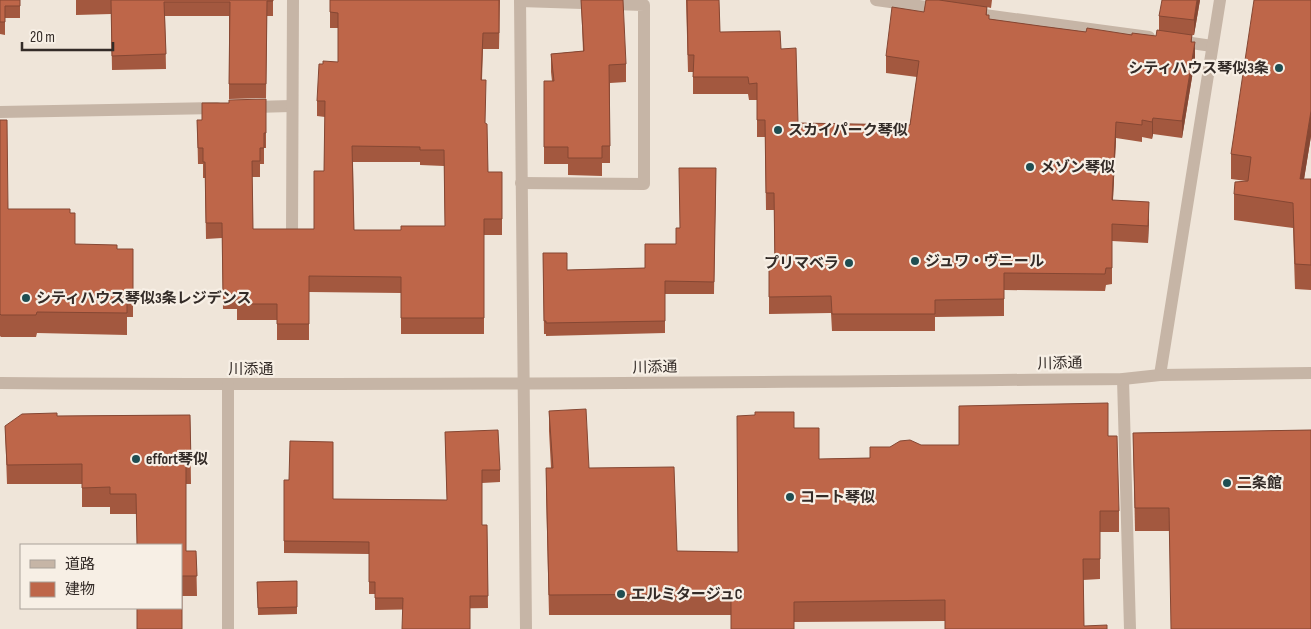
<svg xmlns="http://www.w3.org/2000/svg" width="1311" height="629" font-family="'Sofia Sans Condensed','Noto Sans JP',sans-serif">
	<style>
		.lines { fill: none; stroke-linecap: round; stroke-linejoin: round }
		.minor { stroke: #c6b5a6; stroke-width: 12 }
		.wall { fill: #a3583f; fill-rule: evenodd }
		.shaded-wall { fill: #854733 }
		.building { fill: #be6649; stroke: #854733; fill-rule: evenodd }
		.poi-dot { fill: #1f4e52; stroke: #f7efe5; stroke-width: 2 }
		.labels { text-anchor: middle; stroke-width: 4.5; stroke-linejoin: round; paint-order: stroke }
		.poi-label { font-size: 15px; font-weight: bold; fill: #332b27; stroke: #f7efe5; text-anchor: start }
		.street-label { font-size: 15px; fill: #332b27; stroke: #f7efe5 }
	</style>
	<rect width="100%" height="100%" fill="#efe5d9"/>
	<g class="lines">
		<g class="minor">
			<path d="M520,0L526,629"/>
			<path d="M876,0L941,9"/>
			<path d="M520,1L644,5V184L521,183"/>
			<path d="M970,13L1149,37"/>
			<path d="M1178,41L1212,46"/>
			<path d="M250,107L291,106"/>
			<path d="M0,112L217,108"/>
			<path d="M292,234L293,0"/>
			<path d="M1160,375L1220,0"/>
			<path d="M1123,379L1130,629"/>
			<path d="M0,383C374,386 748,382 1123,379L1160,375L1311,373"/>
			<path d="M228,385V629"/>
		</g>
	</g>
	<g class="wall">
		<path d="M0,0H20V18H5V35L0,34Z"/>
		<path d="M76,0H273V16H267L266,98L229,99V16H165L166,69L112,70L111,14L76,15Z"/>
		<path d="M330,0H500L499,49H483L482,80L488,172H502V235H484V334H401V293L309,292V340H277V320H237V309H223L222,238L206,239L205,178H203V164H198L197,120H202V103H229L266,99V148H264V164H260V177H252L253,229H314L324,171L325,117L317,116V101L323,64L338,62V28H330ZM353,162H420V165L444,166L445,226L401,230H354Z"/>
		<path d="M581,0L626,64V82L610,83V163H602V176L568,175V164H544V81H552L551,72V54L583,51Z"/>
		<path d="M686,0H719L720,32L781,49L798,123L910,125L917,77L886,73V56L924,12L926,0H992L991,8L987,7V15L989,19L1040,26L1086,32L1156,36L1159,30V16L1200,0L1194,35H1192V42L1195,59L1182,138L1153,134L1152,139L1142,137V142L1116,138L1113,200L1149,219L1148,243L1112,241V284L1106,285L1105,291L1004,290V316L935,317V331H832L831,313L769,314V268H775L774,210H766L765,137H757V100H749L748,94H693V72H688Z"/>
		<path d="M1311,0V136L1304,179H1311V290L1295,289L1293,228L1234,220V194L1246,181L1231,179V154Z"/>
		<path d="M0,120L8,209L70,213L75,244L117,249H133V317H127V335L37,333L36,337H1L0,336Z"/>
		<path d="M716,168L714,294H665V333L546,336V334H544L543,253L567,270L645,268L676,244L680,228Z"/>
		<path d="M549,411L589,468L677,551L738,552L794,428L819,459L870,458L890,447L921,445H959L1108,436L1119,511V532H1100V579L1083,580L1084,626L1107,629L945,621L794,622L731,615H549L546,489V468H551L549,431Z"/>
		<path d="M190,415L191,484H186V551H196L197,596H182L136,514H110V507H82V484H7L5,426L57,416Z"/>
		<path d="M1311,430L1169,531H1135L1133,433Z"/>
		<path d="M445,432L500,470V482L482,483V525H487L488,608L375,610V594H369V554L284,553V480H289L333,499L447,500Z"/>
		<path d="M297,581V614L258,615L257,582Z"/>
	</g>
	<g class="shaded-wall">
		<path d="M1197,0H1200L1194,35V20Z"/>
		<path d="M1195,42V59L1182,138V121Z"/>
		<path d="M1311,111V136L1300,204V179Z"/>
		<path d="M1153,118V134L1152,139V122Z"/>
		<path d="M1116,122V138L1112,217V200Z"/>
		<path d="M1149,202V219L1148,243V226Z"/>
	</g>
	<g class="building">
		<path d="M0,0H20V6H5V22H0Z"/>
		<path d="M111,0H273V1H267L266,84H229L230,2H164L166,54L112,56Z"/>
		<path d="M330,0H499V33H483L481,80H486L485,123L487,124L488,172H502V219H484V318H401V277L309,276V324H277V304H237V294H223L222,223H206L205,162H203V148H198L197,120H202V103H229V100L266,99V133H264V148H260V161H252L253,229H314V171H324L325,101H317L319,64H323V61L338,62V13L330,12ZM352,146L420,147V150H444L445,226H401V230H354Z"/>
		<path d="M581,0H623L626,64L609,65L610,146H602V158H568V147H544V81H554L551,54L584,51Z"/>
		<path d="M687,0H719L720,32L780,31L781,49L796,48L798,123L910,125L919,61L886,56L892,7L924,12L926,0H939L987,7L986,15H989V19L1040,26L1086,32L1087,28L1132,35V33L1156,36L1157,30L1192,35L1191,42H1195L1182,121L1153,118L1152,122L1142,120V125L1116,122L1112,200L1149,202L1148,226L1112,224V268H1106L1105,274L1004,273V299L935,300V314H832L831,296L769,297V268H775L774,193H766L765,120H757V83L749,84L748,77H693L694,55H688Z"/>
		<path d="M1162,0H1197L1194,20L1159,16Z"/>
		<path d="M1254,0H1311V111L1300,179H1311V265L1295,264L1293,203L1234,194L1235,182L1248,181L1251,157L1231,154Z"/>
		<path d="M0,120H7L8,209H70V213H75V244L117,245V249H133V296L127,295V313L37,312L36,315H1L0,314Z"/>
		<path d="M679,168H716L714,282L665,281V321L546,323V321H544L543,253H567V270L645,268V244H676V228H680Z"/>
		<path d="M1108,403V436H1117L1119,511H1100V559H1083L1084,626L1107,625V629H945V600L794,602V629H731V594L549,595L546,468H553L549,411L586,409L589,468L674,467L677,551L738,552L737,416L755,415V412H794V428H819V459L870,458V447H890L900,441L910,440L921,445H959V406Z"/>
		<path d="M57,413V416L190,415L191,464H186V551H196L197,576H182V629H137V608H181V545H137L136,494H110V487L82,488V464L7,465L5,426L22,414Z"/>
		<path d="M498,430L500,470H482V525H487L488,596H470V629H402L403,598H375V582H369V542L284,541V480H289L290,441L333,442V499L447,500L445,432Z"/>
		<path d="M1311,430V629H1171L1169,508H1135L1133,433Z"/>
		<path d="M297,581V607L258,608L257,582Z"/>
	</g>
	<g class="poi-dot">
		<circle cx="1279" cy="68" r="5"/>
		<circle cx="778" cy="130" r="5"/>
		<circle cx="1030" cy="167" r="5"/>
		<circle cx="915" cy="261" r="5"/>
		<circle cx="849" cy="263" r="5"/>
		<circle cx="26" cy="298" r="5"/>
		<circle cx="136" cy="459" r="5"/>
		<circle cx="1227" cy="483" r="5"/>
		<circle cx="790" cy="497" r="5"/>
		<circle cx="621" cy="594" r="5"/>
	</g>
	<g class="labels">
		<g class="poi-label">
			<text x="1269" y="73" text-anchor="end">シティハウス琴似3条</text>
			<text x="788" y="135">スカイパーク琴似</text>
			<text x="1040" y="172">メゾン琴似</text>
			<text x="925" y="266">ジュワ・ヴニール</text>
			<text x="839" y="268" text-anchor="end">プリマベラ</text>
			<text x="36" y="303">シティハウス琴似3条レジデンス</text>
			<text x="146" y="464">effort琴似</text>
			<text x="1237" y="488">二条館</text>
			<text x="800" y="502">コート琴似</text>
			<text x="631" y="599">エルミタージュC</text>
		</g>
		<g class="street-label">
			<text transform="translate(1060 363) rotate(-1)" y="5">川添通</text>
			<text transform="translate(655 367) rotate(-1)" y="5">川添通</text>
			<text x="251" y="374">川添通</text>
		</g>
	</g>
	<rect x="20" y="544" width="162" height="65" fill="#f7efe5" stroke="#a9a199"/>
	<rect x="30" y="560" width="25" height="8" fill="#c6b5a6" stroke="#a9a199"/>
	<text x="65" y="569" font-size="15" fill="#332b27">道路</text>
	<rect x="30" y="582" width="25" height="15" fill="#be6649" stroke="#a9a199"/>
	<text x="65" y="594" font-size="15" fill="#332b27">建物</text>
	<path d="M22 42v8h91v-8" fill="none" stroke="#332b27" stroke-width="2.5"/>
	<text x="30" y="42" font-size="15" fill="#332b27" stroke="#f7efe5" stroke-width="4" paint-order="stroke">20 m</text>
</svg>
